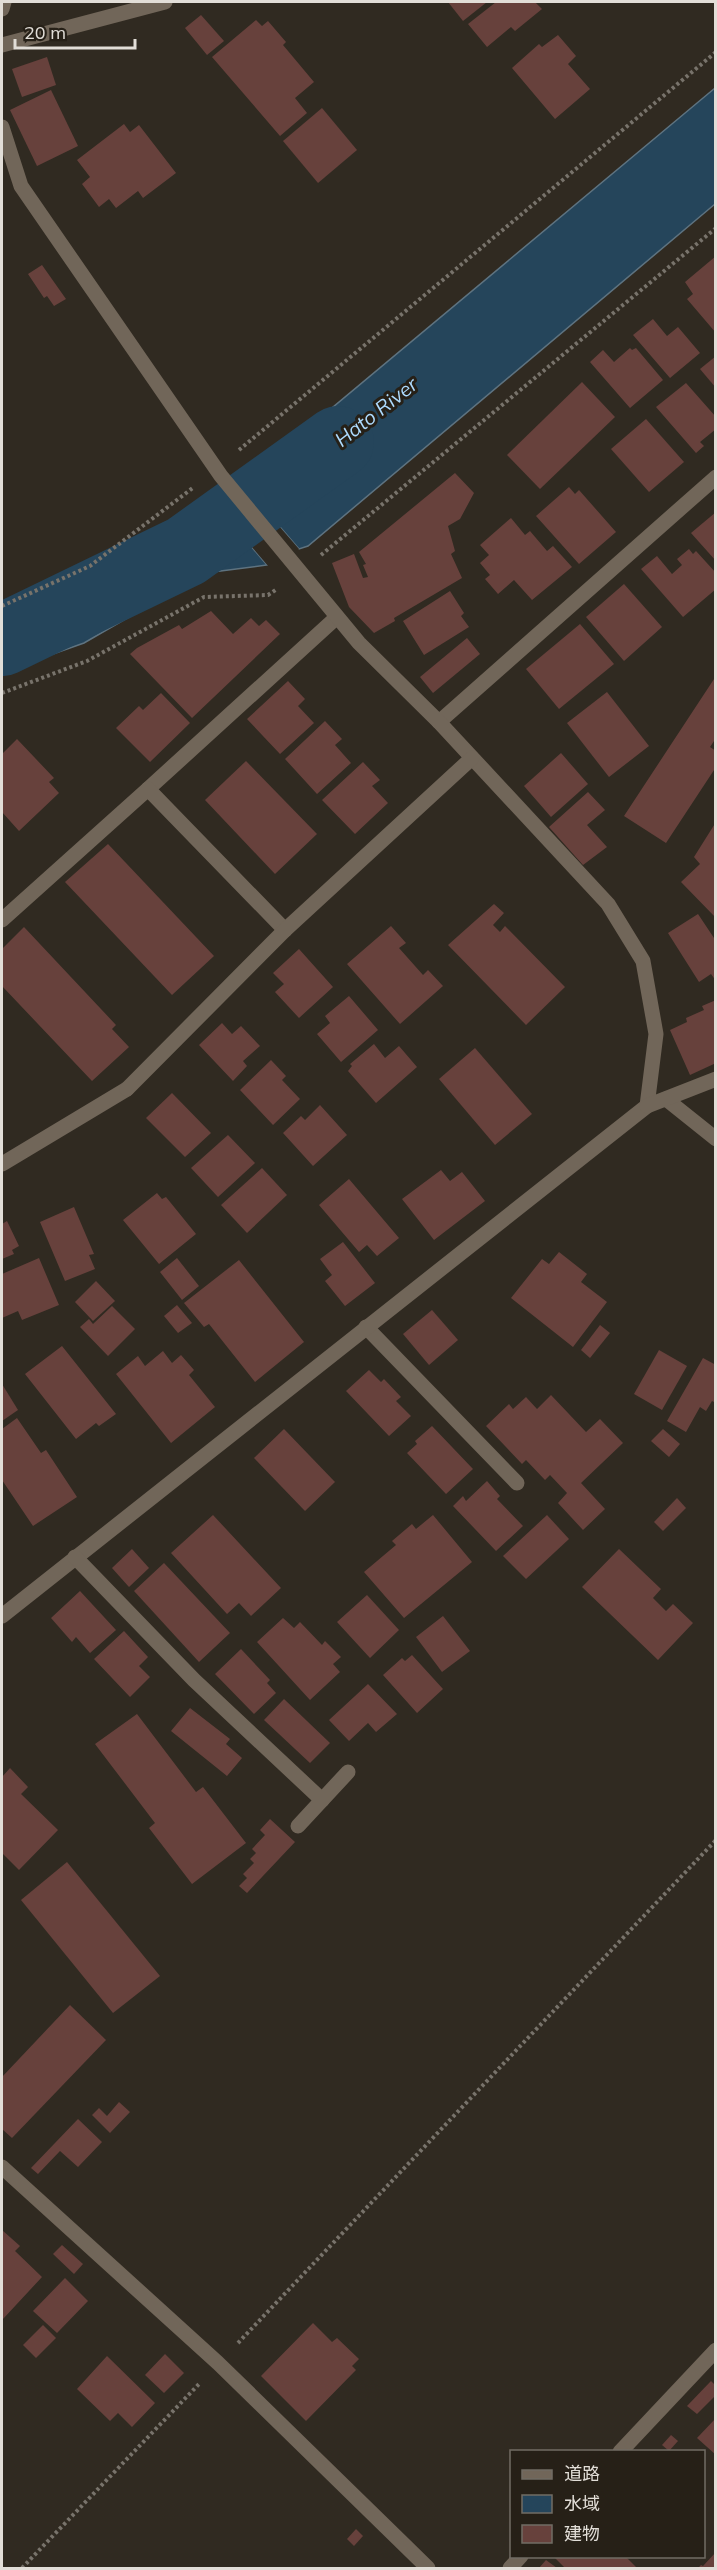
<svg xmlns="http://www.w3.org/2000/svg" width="717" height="2570" font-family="Mulish,'Noto Sans JP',sans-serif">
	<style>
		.water { fill: #25455b; stroke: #5e7380; stroke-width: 1.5 }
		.pier { fill: #302a21 }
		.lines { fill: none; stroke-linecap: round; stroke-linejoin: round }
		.river { stroke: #25455b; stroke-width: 72 }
		.building { fill: #67413c }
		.path { stroke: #78736b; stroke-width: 4; stroke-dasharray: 3 3; stroke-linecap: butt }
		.service { stroke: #716659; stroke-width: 15 }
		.minor { stroke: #716659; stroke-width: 15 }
		.labels { text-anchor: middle; stroke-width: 6; stroke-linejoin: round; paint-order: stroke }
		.water-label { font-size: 20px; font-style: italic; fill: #addafd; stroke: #262017 }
	</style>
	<rect width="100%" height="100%" fill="#302a21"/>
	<g class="water">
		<path d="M715,88V204L308,546L299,549L242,483Z"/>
		<path d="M218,507L267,565L205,573L84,643L2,672V625L65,599L139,562Z"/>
	</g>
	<g class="pier">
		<path d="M240,481L299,549L297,551L239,485Z"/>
		<path d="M216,505H221L270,563L269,567Z"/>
	</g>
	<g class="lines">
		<path class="river" d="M2,640L186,551L338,442"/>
	</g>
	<g class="building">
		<path d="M448,2H487L463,21Z"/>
		<path d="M496,2H535L542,9L515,31L511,27L487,47L468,24Z"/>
		<path d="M201,15L224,41L207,55L185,28Z"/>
		<path d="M256,20L262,26L268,21L286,42L283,45L314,82L295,98L307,113L280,136L212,57Z"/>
		<path d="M558,35L576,56L568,64L590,89L555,119L512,68L539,44L542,47Z"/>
		<path d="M47,57L56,85L22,97L12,69Z"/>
		<path d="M51,90L78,146L37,166L10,110Z"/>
		<path d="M322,108L357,150L318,183L283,141Z"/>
		<path d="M124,124L130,132L139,125L176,173L143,198L138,191L116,208L109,199L99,207L82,184L90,177L77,160Z"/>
		<path d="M716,256V333L687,299L693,294L685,282Z"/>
		<path d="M42,265L66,299L54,306L47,296L44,298L28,274Z"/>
		<path d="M653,319L667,336L678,327L700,353L670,378L633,335Z"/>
		<path d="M630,348L632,350L636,348L663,380L630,408L590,362L603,350L614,362Z"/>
		<path d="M716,356V388L700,369Z"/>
		<path d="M582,382L615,417L540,489L507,455Z"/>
		<path d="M686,383L716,417V429L700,442L704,446L696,453L656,407Z"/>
		<path d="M646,419L684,462L649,492L611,449Z"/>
		<path d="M455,473L474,493L460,519L448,526L455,551L451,554L462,578L394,618L395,621L374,633L349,607L332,563L354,554L363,578L368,577L363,565L366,564L359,552Z"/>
		<path d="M569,487L575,494L579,490L616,532L579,564L536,516Z"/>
		<path d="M716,512V561L691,533Z"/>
		<path d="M511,518L525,535L530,531L547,551L553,546L572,567L532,600L514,580L498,594L485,579L490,575L480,563L489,555L480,545Z"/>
		<path d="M689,549L693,554L696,551L716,573V589L683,617L641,569L657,556L672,574L682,565L677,559Z"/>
		<path d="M624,584L662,627L624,661L586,617Z"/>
		<path d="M450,591L464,613L461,616L469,627L424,655L403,621Z"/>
		<path d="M211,611L233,634L251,618L259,626L266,620L280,634L192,718L130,654L137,648L179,625L182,629Z"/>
		<path d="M580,624L614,664L559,709L526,669Z"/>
		<path d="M467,638L480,654L433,693L420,677Z"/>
		<path d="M716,676V738L710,747L716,751V767L666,843L624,816Z"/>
		<path d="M288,681L305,699L298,706L314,723L280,754L247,719Z"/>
		<path d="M607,692L649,746L609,777L567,723Z"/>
		<path d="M161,693L190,723L150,762L116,728L139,706L143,710Z"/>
		<path d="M325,721L342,739L335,745L351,763L317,794L285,759Z"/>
		<path d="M17,739L54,778L49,782L59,793L19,831L2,812V754Z"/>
		<path d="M561,753L588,784L551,817L524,786Z"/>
		<path d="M246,761L317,834L275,874L205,800Z"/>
		<path d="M363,762L380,780L372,786L388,803L355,834L322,800Z"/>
		<path d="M588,792L605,810L587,825L607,847L583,865L549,827Z"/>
		<path d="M716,822V918L681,882L700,864L694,857Z"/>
		<path d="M108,844L214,956L172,995L65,882Z"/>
		<path d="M494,904L504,913L493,925L500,932L505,926L565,987L526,1025L448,945Z"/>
		<path d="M698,914L716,941V981L711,974L699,982L668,933Z"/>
		<path d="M391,926L406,943L399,948L423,975L428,970L443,986L400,1024L347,964Z"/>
		<path d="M24,927L116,1025L112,1029L129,1047L92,1081L2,986V949Z"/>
		<path d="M299,949L333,987L299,1018L275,992L284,984L273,973Z"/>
		<path d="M349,996L378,1030L341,1062L317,1034L330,1023L325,1016Z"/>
		<path d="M716,1000V1063L690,1075L670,1030L687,1022L686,1018L704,1010L702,1006Z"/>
		<path d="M222,1023L232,1034L241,1026L260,1046L243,1061L247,1066L233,1081L199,1045Z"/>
		<path d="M374,1044L385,1058L399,1046L417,1067L376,1103L348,1071L352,1066L350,1064Z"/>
		<path d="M475,1048L532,1114L495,1145L439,1079Z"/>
		<path d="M271,1060L286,1076L282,1080L300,1099L273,1125L240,1090Z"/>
		<path d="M172,1093L211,1133L185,1157L146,1118Z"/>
		<path d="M320,1105L347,1135L313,1166L283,1133L301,1116L305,1120Z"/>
		<path d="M228,1135L255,1163L218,1197L191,1168Z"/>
		<path d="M262,1168L287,1195L247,1233L221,1205Z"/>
		<path d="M441,1170L450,1181L462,1172L485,1201L434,1240L402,1199Z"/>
		<path d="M349,1179L399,1238L377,1256L367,1245L359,1252L319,1205Z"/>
		<path d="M157,1193L162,1199L166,1197L196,1234L159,1264L123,1220Z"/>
		<path d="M74,1207L94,1254L89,1255L95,1269L65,1281L40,1222Z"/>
		<path d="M7,1221L19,1246L12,1250L14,1254L2,1259V1224Z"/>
		<path d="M343,1242L375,1283L345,1306L325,1281L332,1275L320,1259Z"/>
		<path d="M559,1252L587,1274L581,1282L607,1302L573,1347L511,1298L542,1259L549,1264Z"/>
		<path d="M39,1258L59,1305L22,1320L18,1311L2,1318V1274Z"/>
		<path d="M177,1258L199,1286L182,1300L160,1272Z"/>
		<path d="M239,1260L304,1342L255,1382L209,1324L204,1327L184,1303Z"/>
		<path d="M96,1281L115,1301L93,1321L75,1302Z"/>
		<path d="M177,1305L192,1323L178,1333L164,1316Z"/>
		<path d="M112,1306L135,1329L108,1356L80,1327L89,1319L93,1324Z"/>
		<path d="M432,1310L458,1340L429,1365L403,1334Z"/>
		<path d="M600,1325L610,1333L590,1358L581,1350Z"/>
		<path d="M62,1346L116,1414L99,1426L96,1423L76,1439L25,1374Z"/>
		<path d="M659,1350L687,1366L662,1410L634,1394Z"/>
		<path d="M163,1351L172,1363L181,1355L194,1370L189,1375L215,1407L171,1443L116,1374L138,1356L145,1366Z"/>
		<path d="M703,1358L716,1365V1403L712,1401L706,1411L700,1407L686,1432L667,1421Z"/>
		<path d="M369,1370L381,1382L384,1379L401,1397L396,1401L411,1416L389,1436L346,1391Z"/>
		<path d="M2,1384L18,1410L2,1421Z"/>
		<path d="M551,1395L586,1432L600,1419L623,1443L581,1483L605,1509L583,1530L558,1503L567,1493L550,1475L545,1480L526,1460L522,1464L486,1426L509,1404L513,1409L526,1397L537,1409Z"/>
		<path d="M17,1418L41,1453L46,1450L77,1497L33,1526L2,1480V1429Z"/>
		<path d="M432,1426L473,1469L446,1494L407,1453L417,1444L415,1441Z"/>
		<path d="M284,1429L335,1482L305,1511L254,1458Z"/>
		<path d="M663,1429L680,1444L669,1457L651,1441Z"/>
		<path d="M487,1481L500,1496L497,1499L523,1526L496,1551L453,1506L463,1496L466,1501Z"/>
		<path d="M677,1498L686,1508L663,1531L654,1522Z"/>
		<path d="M213,1515L281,1588L251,1616L239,1603L227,1614L171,1553Z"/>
		<path d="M433,1515L472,1562L404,1618L364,1572L396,1545L392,1541L412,1524L416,1529Z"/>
		<path d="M547,1515L569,1539L526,1579L503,1556Z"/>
		<path d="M132,1549L149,1568L129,1587L112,1568Z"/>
		<path d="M619,1549L661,1589L653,1598L666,1611L673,1604L693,1623L658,1660L582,1587Z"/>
		<path d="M164,1563L230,1633L199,1662L134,1591Z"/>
		<path d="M80,1591L116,1630L90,1653L76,1637L72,1642L51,1618Z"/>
		<path d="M367,1595L399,1630L370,1658L337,1622Z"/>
		<path d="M443,1616L470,1651L442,1672L416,1637Z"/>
		<path d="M283,1618L294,1628L300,1622L322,1645L325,1641L341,1657L333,1664L340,1672L310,1700L257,1642Z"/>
		<path d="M124,1631L148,1657L139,1666L150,1677L130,1697L94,1659Z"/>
		<path d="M241,1649L270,1680L267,1683L276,1693L254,1714L215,1674Z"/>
		<path d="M412,1655L443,1689L417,1713L383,1675L402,1658L405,1661Z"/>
		<path d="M368,1684L397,1714L376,1732L368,1723L349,1741L329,1720Z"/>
		<path d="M284,1699L330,1743L310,1763L264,1720Z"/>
		<path d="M190,1708L230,1739L226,1744L242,1758L227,1776L171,1731Z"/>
		<path d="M137,1714L196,1792L203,1787L246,1843L192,1884L149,1828L155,1823L95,1744Z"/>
		<path d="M10,1768L28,1787L21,1794L58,1830L19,1870L2,1853V1777Z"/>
		<path d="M270,1819L295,1842L247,1893L239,1886L247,1878L243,1874L254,1863L250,1859L256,1853L252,1849L265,1835L260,1830Z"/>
		<path d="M67,1862L160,1976L113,2013L21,1900Z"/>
		<path d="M70,2005L106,2040L12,2138L2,2129V2077Z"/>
		<path d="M119,2102L130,2112L110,2133L92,2115L99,2108L107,2116Z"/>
		<path d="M78,2119L102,2142L78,2167L60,2151L38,2174L31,2168Z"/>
		<path d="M2,2230L20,2246L15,2251L42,2277L3,2319L2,2317Z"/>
		<path d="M62,2245L83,2264L74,2274L53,2254Z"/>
		<path d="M65,2278L88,2301L57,2333L33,2311Z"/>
		<path d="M313,2323L332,2342L337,2338L359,2359L352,2366L356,2370L306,2421L261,2376Z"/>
		<path d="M43,2325L56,2338L36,2358L23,2345Z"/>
		<path d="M165,2354L184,2373L164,2393L145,2375Z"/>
		<path d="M107,2356L155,2403L132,2427L118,2413L110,2421L77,2389Z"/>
		<path d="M711,2381L716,2386V2395L697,2414L687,2406Z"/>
		<path d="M716,2418V2455L697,2438Z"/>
		<path d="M671,2435L678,2441L669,2451L662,2445Z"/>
		<path d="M356,2529L363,2536L354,2546L347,2539Z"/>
		<path d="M716,2552V2568H698L701,2565L703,2566Z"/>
		<path d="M553,2556H625L637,2568H565Z"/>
		<path d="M546,2560L557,2568H539Z"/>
	</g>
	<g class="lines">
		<g class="path">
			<path d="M239,450L716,52"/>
			<path d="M321,555L716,228"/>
			<path d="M2,606L90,566L194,487"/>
			<path d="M2,693L87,661L204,597L268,595L277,589"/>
			<path d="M238,2343L716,1840"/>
			<path d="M22,2568L200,2383"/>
		</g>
		<g class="service">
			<path d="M439,722L716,477"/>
			<path d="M148,789L337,617"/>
			<path d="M2,1164L127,1089"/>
			<path d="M366,1327L517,1483"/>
			<path d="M2,2167L218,2363L428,2568"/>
		</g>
		<g class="minor">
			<path d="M2,9L4,2"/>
			<path d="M2,45L165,2"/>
			<path d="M2,127L21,186L221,476L359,643L439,722L608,904L643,961L656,1034L647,1106L2,1616"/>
			<path d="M2,920L148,789L285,930"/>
			<path d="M127,1089L285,930L472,758"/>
			<path d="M666,1099L716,1139"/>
			<path d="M647,1106L716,1079"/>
			<path d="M75,1557L194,1680L322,1800"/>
			<path d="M298,1826L348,1772"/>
			<path d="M620,2452L716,2350"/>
			<path d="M510,2568L521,2556"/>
		</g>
	</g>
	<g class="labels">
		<g class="water-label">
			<text transform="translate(376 412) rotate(-38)" y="7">Hato River</text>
		</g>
	</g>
	<rect width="717" height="2570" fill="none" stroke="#e2ded8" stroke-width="6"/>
	<rect x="510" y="2450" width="195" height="108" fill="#262017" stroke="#716c64" stroke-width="1.5"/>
	<rect x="522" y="2470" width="30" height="9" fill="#716659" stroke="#716c64" stroke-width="1.5"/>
	<text x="564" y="2480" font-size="18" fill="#e2ded8">道路</text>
	<rect x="522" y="2495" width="30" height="18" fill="#25455b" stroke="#716c64" stroke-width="1.5"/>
	<text x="564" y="2510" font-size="18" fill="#e2ded8">水域</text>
	<rect x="522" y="2525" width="30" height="18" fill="#67413c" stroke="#716c64" stroke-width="1.5"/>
	<text x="564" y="2540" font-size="18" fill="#e2ded8">建物</text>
	<path d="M15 39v9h120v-9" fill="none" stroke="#e2ded8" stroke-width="3"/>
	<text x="24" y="39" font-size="18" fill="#e2ded8" stroke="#262017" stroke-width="4.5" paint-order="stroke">20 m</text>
</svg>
